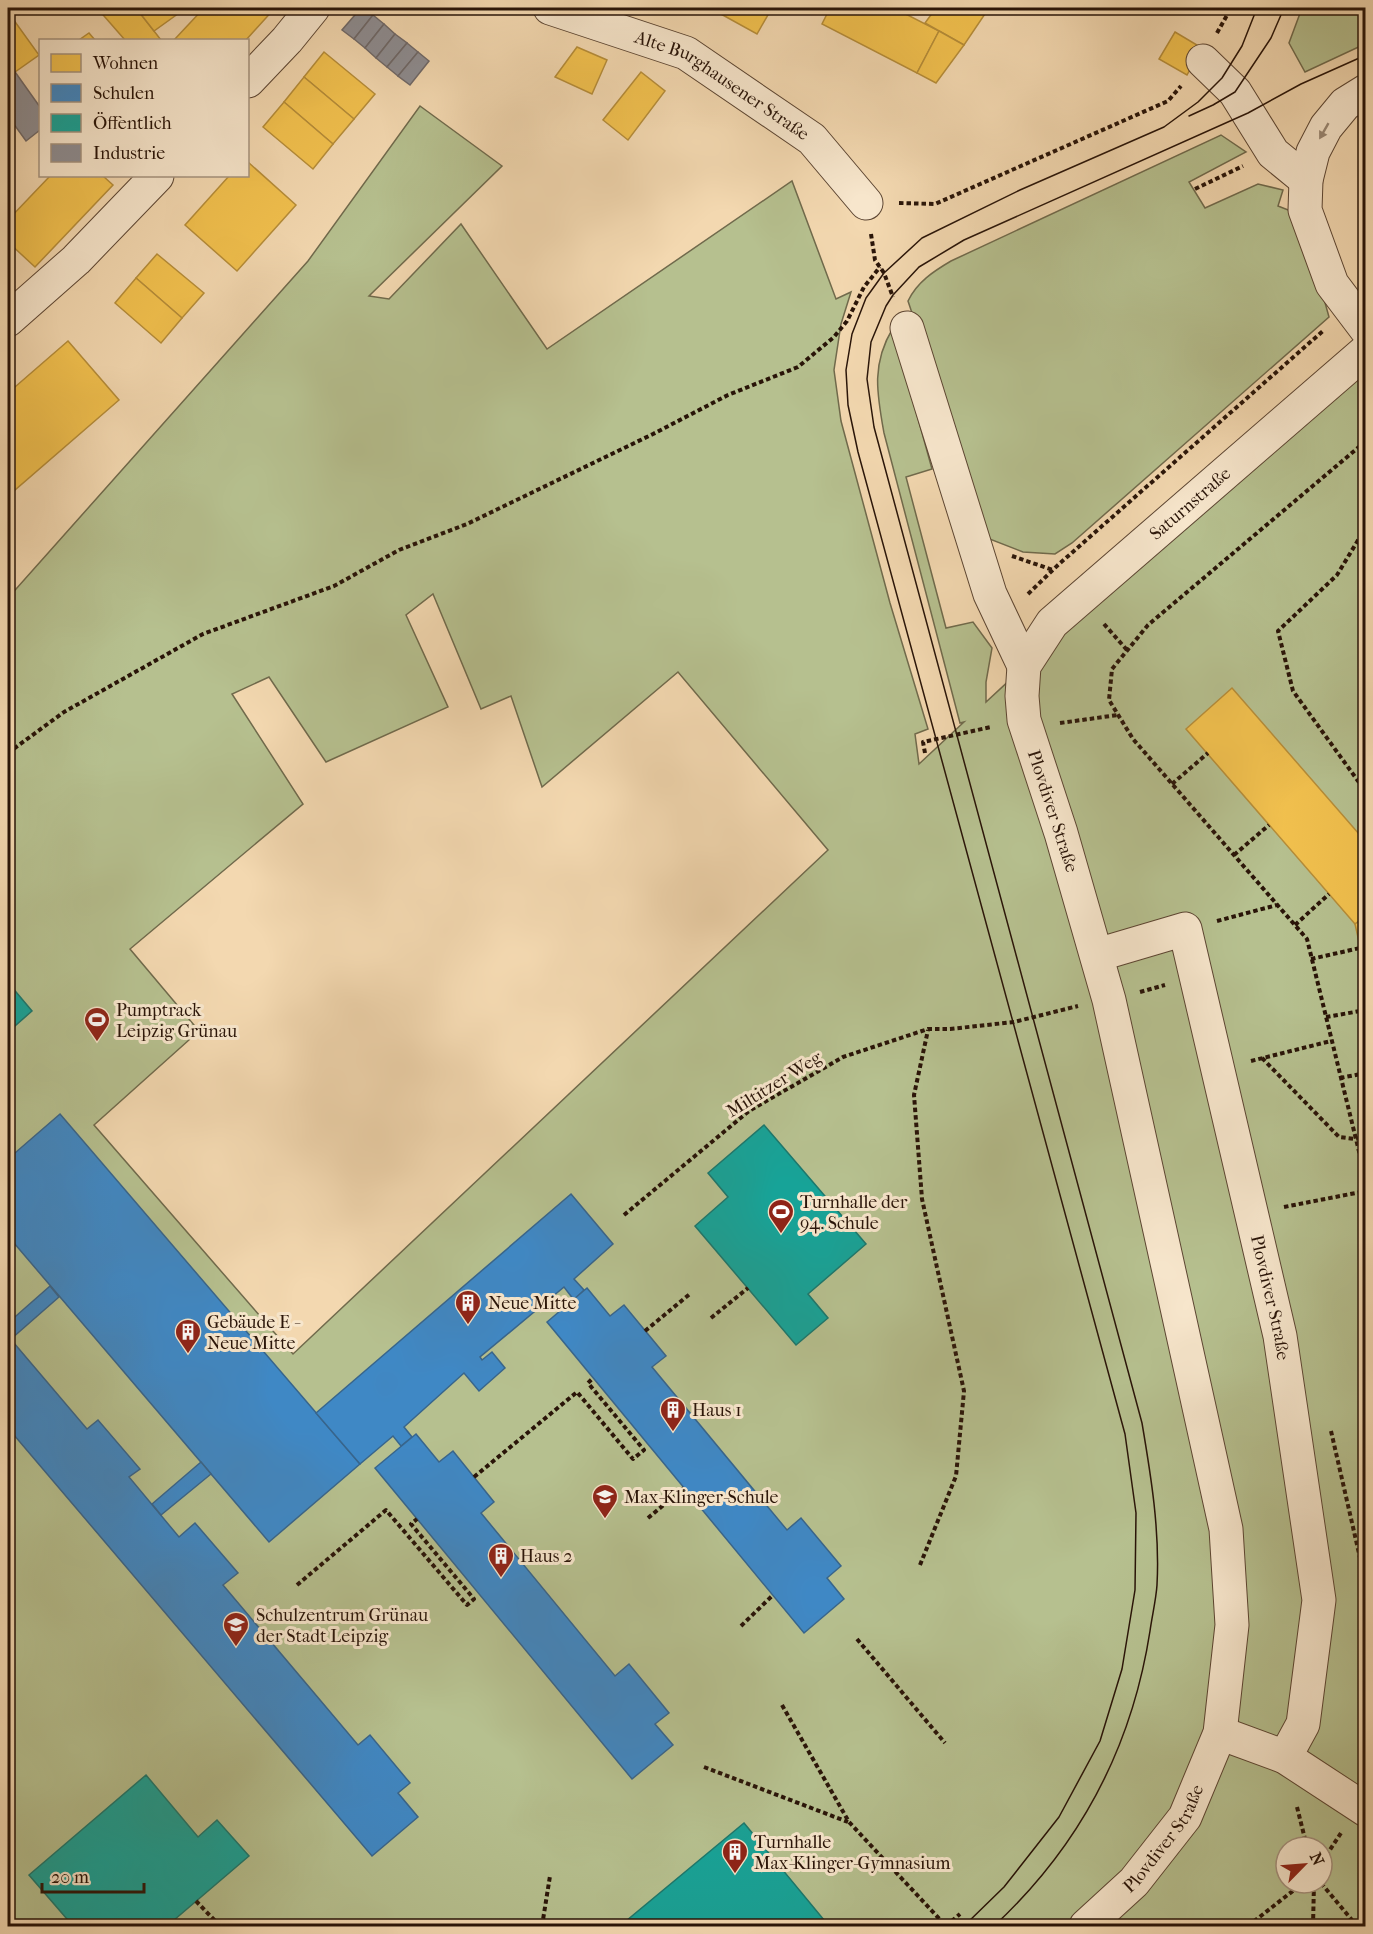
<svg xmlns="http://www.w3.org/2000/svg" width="1373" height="1934" font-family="'IM FELL French Canon',serif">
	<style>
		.green { fill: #b6c08f; stroke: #706a4c; stroke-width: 1.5; fill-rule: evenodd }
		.homes { fill: #f2c14e; stroke: #b68d39; stroke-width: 1.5 }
		.schools { fill: #3f88c5; stroke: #38658c; stroke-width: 1.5 }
		.public { fill: #17a398; stroke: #1c786d; stroke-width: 1.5 }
		.industry { fill: #8d8d92; stroke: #6f6969; stroke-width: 1.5 }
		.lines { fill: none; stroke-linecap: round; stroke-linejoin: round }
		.minor-casing { stroke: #5c4532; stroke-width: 35 }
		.path { stroke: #291408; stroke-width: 4; stroke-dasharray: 4.5 3; stroke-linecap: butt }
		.minor { stroke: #f7e6cc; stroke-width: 33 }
		.tram { stroke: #291408; stroke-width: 1.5 }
		.oneway { fill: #9a8874 }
		.labels { text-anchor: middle; stroke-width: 6; stroke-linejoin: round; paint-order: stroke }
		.street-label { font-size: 18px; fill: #291408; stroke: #f7e6cc }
		.poi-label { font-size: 18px; fill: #291408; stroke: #f7e6cc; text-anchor: start }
	</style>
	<rect width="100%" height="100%" fill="#f3d8b0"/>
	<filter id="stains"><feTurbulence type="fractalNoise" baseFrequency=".00333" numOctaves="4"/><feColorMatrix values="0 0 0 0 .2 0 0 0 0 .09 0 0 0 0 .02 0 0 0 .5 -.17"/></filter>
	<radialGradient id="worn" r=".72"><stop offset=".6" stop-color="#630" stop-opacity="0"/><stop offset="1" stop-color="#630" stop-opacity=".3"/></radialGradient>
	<g class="green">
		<path d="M1302,8H1365V44L1305,72L1289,43Z"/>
		<path d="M420,106L502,166L369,296L389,299L461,224L547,349L792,181L836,299L851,292L841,324L834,370L841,421L890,603L928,729L915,734L919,764L964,722L960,723L884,433C877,394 871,364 893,328L932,469L906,477L946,628L973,622L992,648L986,682V702L1365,351V1926H8V598L308,261ZM433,594L481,709L511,696L542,787L678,672L828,850L293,1354L94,1125L199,1031L130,949L303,804L232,694L269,677L326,762L448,707L406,615ZM1286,1847H1322V1883H1286Z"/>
		<path d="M1221,135L1246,152L1189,182L1205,208L1258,184L1283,190L1278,206L1296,213L1311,252L1329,317L1072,543L1055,554L1023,552L987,538L908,301C917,282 934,271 951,261Z"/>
	</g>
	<g class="homes">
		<path d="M97,8H136L161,40H125Z"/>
		<path d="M136,8H186L154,31Z"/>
		<path d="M204,8H275L246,40H174Z"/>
		<path d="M710,8H772L757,34Z"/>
		<path d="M830,8H894L939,31L917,73L822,24Z"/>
		<path d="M936,8H989L964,45L925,23Z"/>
		<path d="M8,12L39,55L15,72L8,62Z"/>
		<path d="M939,31L964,45L936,83L917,73Z"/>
		<path d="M1175,32L1202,48L1187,75L1159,59Z"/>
		<path d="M89,33L95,40H79Z"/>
		<path d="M577,47L607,60L592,94L555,77Z"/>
		<path d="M324,52L375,94L354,119L304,77Z"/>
		<path d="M641,72L665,91L628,140L603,120Z"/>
		<path d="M304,77L354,119L333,144L284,102Z"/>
		<path d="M284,102L333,144L313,169L263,127Z"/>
		<path d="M248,162L296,205L237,271L185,225L229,176H248Z"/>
		<path d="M50,176H103L113,185L35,267L8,242V220Z"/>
		<path d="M157,254L204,293L182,318L136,278Z"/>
		<path d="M136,278L182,318L161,343L115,303Z"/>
		<path d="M68,341L119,400L8,496V393Z"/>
		<path d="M1232,688L1366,842V916L1355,924L1186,729Z"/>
		<path d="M1366,916V973L1355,924Z"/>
	</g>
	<g class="schools">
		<path d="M60,1114L360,1464L269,1542L8,1236V1159Z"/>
		<path d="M571,1194L613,1244L574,1279L584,1290L574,1300L564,1287L480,1357L482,1360L492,1352L505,1368L479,1391L464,1373L404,1427L412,1437L401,1446L393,1436L360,1464L316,1413Z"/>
		<path d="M50,1286L59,1297L11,1339L8,1336V1323Z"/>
		<path d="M587,1288L610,1316L624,1305L666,1356L652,1367L787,1530L801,1518L841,1566L827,1578L844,1599L804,1633L547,1322Z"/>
		<path d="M8,1336L87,1429L98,1420L140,1469L129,1477L179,1537L195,1523L238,1573L223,1585L358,1745L370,1735L410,1783L398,1793L418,1817L372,1856L8,1428Z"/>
		<path d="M416,1434L439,1462L453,1451L494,1502L481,1513L615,1676L629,1664L669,1713L655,1724L673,1745L632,1779L375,1468Z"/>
		<path d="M201,1462L211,1474L161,1515L152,1504Z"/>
	</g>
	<g class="public">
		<path d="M11,986L32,1011L8,1032V989Z"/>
		<path d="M764,1125L866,1244L808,1294L828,1318L796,1345L695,1226L728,1197L708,1173Z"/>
		<path d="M146,1775L198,1837L217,1820L249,1856L167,1926H98L96,1924L94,1926H73L29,1875Z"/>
		<path d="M744,1823L829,1926H620Z"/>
	</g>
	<g class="industry">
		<path d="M361,8L373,15L354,39L342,30Z"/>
		<path d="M373,15L384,24L365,48L354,39Z"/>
		<path d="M384,24L395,34L376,58L365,48Z"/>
		<path d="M395,34L407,43L387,67L376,58Z"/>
		<path d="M407,43L418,52L398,76L387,67Z"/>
		<path d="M418,52L429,61L410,85L398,76Z"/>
		<path d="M8,62L40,107V130L26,141L8,116Z"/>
	</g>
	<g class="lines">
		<defs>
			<g id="minor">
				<path id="s1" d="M550,8L686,53L812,139L866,203"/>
				<path d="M1203,61L1235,92L1273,153L1306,180"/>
				<path d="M248,81L287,40L313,8"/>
				<path d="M1366,91L1345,104L1326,127L1313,152L1306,180L1305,210L1332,284L1366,329"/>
				<path d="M8,320L76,260L157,176"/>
				<path d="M907,328L990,594L1024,666"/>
				<path id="s2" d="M1097,955L1185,929L1280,1336L1319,1600L1303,1724L1285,1757"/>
				<path d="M1220,1733L1285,1757L1366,1810"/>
				<path id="s3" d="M1086,1926L1134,1882L1185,1817L1220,1733L1232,1625L1226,1529L1109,1000L1061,833L1024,720L1022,696L1024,666L1052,623L1366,351"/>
			</g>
		</defs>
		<use href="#minor" class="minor-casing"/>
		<g class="path">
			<path d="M1217,33L1231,8"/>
			<path d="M1195,189L1243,166"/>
			<path d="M899,203L935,204L1168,101L1181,86"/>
			<path d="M871,234L875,260L884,273L893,297"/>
			<path d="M1366,441L1148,625L1112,669L1109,700L1133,739L1307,939L1366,1180"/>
			<path d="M1366,527L1337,575L1278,631L1293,691L1366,792"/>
			<path d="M1012,556L1053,570"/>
			<path d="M1028,594L1058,565L1324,330"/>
			<path d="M1104,624L1127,650"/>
			<path d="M1060,723L1118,715"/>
			<path d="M8,753L64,712L203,634L334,586L399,550L467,524L653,434L728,395L798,367L834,337L847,321L864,287L880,267"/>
			<path d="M925,753L923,742L991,727"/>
			<path d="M1172,784L1208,753"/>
			<path d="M1234,855L1269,825"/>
			<path d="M1217,921L1277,905"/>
			<path d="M1295,925L1329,894"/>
			<path d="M1311,959L1360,948"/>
			<path d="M1140,992L1165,985"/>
			<path d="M1326,1017L1366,1010"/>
			<path d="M1262,1058L1339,1137L1355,1139L1366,1137"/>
			<path d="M1251,1061L1331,1041"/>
			<path d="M1340,1078L1366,1073"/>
			<path d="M1284,1207L1366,1191"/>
			<path d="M624,1215L749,1111L843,1057L928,1029H950L1014,1022L1078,1006"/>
			<path d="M711,1318L748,1288"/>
			<path d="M645,1331L691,1293"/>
			<path d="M1331,1431L1366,1584"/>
			<path d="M474,1477L577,1392L633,1459L644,1450L588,1383L593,1378"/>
			<path d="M648,1518L684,1488"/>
			<path d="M920,1565L956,1476L964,1391L922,1199L914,1095L928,1030"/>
			<path d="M297,1585L386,1510L467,1605L474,1599L411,1524L417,1519"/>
			<path d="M741,1626L773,1595"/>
			<path d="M857,1639L945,1743"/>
			<path d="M782,1705L849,1822L946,1926"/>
			<path d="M704,1767L848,1822"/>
			<path d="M1297,1807L1307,1847"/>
			<path d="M1322,1862L1341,1833"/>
			<path d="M1321,1883L1357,1926"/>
			<path d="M196,1901L220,1926"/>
			<path d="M542,1926L550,1876"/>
			<path d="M946,1926L960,1914"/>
			<path d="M1248,1926L1303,1883"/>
			<path d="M1313,1926L1314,1883"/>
		</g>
		<use href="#minor" class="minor"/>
		<g class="tram">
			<path d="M1189,116L1213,105L1235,92L1271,38L1284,8"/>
			<path d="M964,1926L1004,1887L1059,1817L1100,1741L1122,1669L1135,1590L1136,1513L1125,1434L858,452L848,405L846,370L852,334L866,298L884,273L922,238L1020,190L1164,127L1198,102L1222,78L1242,46L1257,8"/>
			<path d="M994,1926C1080,1846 1132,1747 1150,1631C1152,1616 1156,1600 1157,1585C1160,1531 1151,1476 1142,1423L874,427L867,379L871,342L886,306L893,295L919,267L964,240L1248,113L1301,84L1366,55"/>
		</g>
	</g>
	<defs><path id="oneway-solid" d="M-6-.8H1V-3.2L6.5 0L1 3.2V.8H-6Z" transform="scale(1.5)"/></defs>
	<use class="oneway" href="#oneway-solid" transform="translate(1324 131) rotate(120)"/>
	<defs>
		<symbol id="stadium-pin" viewBox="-11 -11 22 30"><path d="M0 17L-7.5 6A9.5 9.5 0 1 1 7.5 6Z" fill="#8f2418" stroke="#f7e6cc"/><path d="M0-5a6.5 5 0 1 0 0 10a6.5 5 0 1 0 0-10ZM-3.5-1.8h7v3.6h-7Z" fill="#fff"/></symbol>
		<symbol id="building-pin" viewBox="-11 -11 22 30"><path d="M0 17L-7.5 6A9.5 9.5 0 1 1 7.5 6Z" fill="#8f2418" stroke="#f7e6cc"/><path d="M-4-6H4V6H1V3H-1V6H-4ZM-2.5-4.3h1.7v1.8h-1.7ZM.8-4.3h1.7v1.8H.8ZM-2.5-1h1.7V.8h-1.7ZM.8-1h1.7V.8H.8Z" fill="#fff"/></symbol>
		<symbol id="school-pin" viewBox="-11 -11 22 30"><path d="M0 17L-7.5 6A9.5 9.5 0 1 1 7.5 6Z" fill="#8f2418" stroke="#f7e6cc"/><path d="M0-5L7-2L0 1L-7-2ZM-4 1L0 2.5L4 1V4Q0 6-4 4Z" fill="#fff"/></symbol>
	</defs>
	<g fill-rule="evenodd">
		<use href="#stadium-pin" x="82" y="1005" width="30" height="40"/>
		<use href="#stadium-pin" x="766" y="1197" width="30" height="40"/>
		<use href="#building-pin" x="453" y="1288" width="30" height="40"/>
		<use href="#building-pin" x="173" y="1317" width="30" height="40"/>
		<use href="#building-pin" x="658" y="1395" width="30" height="40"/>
		<use href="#school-pin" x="590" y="1482" width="30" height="40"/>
		<use href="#building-pin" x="486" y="1541" width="30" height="40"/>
		<use href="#school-pin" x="221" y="1610" width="30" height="40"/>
		<use href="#building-pin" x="720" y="1837" width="30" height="40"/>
	</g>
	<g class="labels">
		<g class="street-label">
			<text dy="6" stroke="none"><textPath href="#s1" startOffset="190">Alte Burghausener Straße</textPath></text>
			<text dy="6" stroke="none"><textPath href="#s3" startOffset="1566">Saturnstraße</textPath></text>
			<text transform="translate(1053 811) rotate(72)" y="6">Plovdiver Straße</text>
			<text transform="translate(774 1084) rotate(-32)" y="6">Miltitzer Weg</text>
			<text dy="6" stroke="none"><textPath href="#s2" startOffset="470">Plovdiver Straße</textPath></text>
			<text dy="6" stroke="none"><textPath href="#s3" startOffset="118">Plovdiver Straße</textPath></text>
		</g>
		<g class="poi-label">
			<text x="116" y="1016">Pumptrack<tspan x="116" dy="21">Leipzig Grünau</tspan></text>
			<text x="800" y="1208">Turnhalle der<tspan x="800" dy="21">94. Schule</tspan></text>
			<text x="488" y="1309">Neue Mitte</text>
			<text x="207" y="1328">Gebäude E -<tspan x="207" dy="21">Neue Mitte</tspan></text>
			<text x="692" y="1416">Haus 1</text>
			<text x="624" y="1503">Max-Klinger-Schule</text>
			<text x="520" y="1562">Haus 2</text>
			<text x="256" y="1621">Schulzentrum Grünau<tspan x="256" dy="21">der Stadt Leipzig</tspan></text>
			<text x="754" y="1848">Turnhalle<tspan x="754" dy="21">Max-Klinger-Gymnasium</tspan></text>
		</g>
	</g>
	<rect width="1373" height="1934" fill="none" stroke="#f3d8b0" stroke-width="30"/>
	<rect x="9" y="9" width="1355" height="1916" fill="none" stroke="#291408" stroke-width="3"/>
	<rect x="15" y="15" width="1343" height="1904" fill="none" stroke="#291408" stroke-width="1.5"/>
	<rect x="39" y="39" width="210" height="138" fill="#f7e6cc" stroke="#a5927e" stroke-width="1.5"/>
	<rect x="51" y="54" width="30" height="18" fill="#f2c14e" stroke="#a5927e" stroke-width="1.5"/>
	<text x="93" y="69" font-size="18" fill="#291408">Wohnen</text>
	<rect x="51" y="84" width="30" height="18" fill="#3f88c5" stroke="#a5927e" stroke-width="1.5"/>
	<text x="93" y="99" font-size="18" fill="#291408">Schulen</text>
	<rect x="51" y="114" width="30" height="18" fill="#17a398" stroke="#a5927e" stroke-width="1.5"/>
	<text x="93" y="129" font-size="18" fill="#291408">Öffentlich</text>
	<rect x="51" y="144" width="30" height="18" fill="#8d8d92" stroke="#a5927e" stroke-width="1.5"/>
	<text x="93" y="159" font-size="18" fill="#291408">Industrie</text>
	<g transform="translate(1304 1865) rotate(65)"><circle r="28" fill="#f7e6cc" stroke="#a5927e" stroke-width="1.5"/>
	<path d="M0-4.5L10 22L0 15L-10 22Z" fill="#8f2418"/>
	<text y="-9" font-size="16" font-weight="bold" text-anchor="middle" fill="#291408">N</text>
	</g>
	<path d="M42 1883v9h102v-9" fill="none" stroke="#291408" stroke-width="3"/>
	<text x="51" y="1883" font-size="18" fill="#291408" stroke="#f7e6cc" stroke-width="4.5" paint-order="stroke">20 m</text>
	<rect width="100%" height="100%" filter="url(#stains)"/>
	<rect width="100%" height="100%" fill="url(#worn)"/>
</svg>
